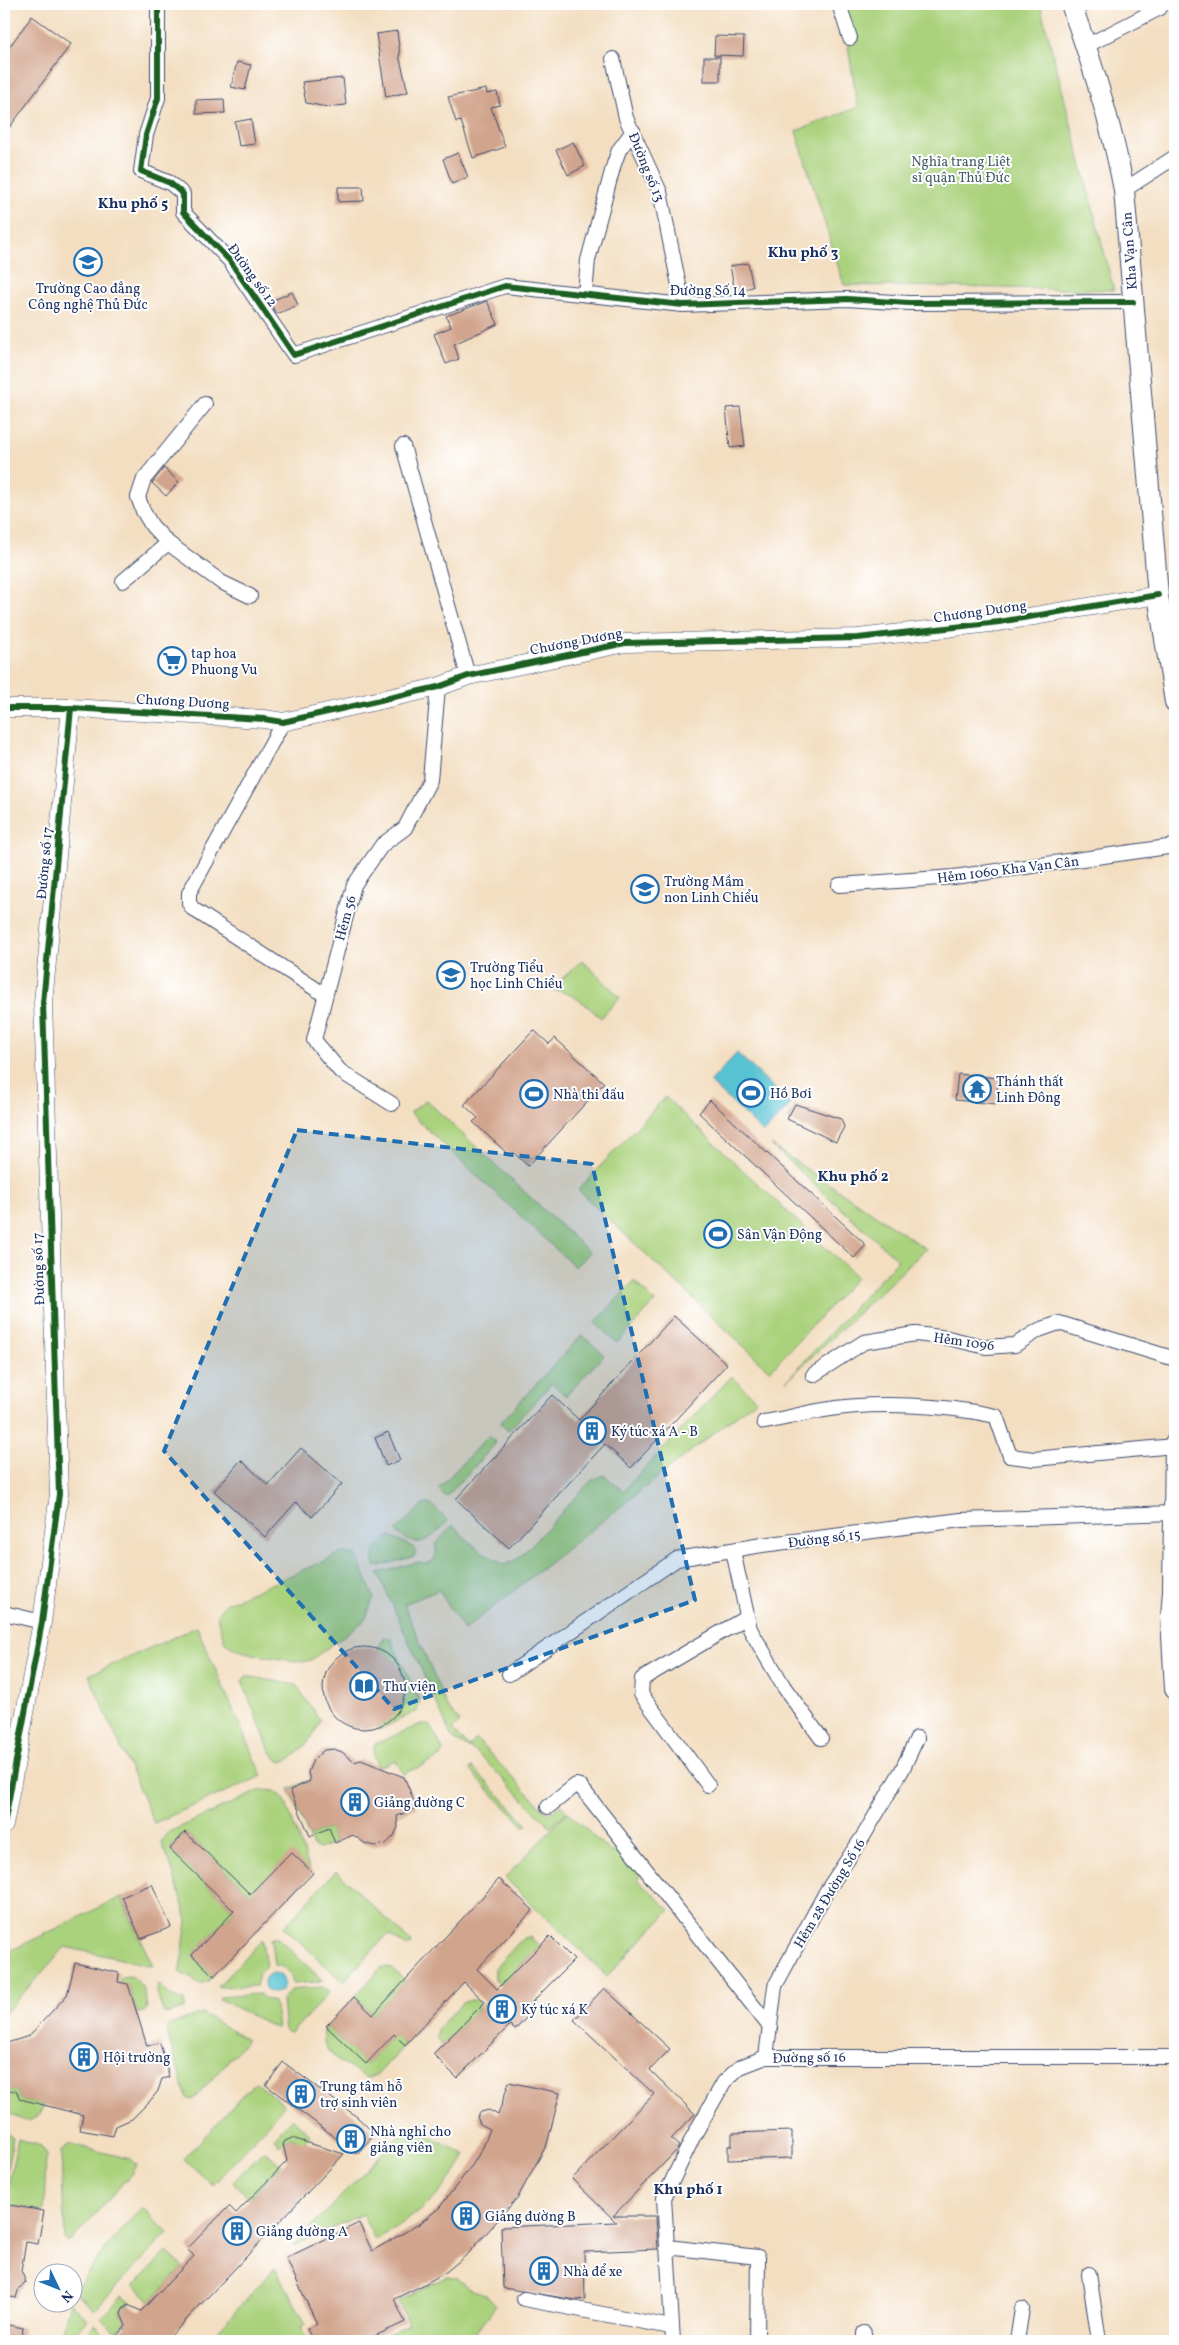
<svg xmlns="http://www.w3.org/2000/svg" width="1179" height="2345" font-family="Vollkorn,serif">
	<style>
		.green { fill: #aad27d; stroke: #62806e }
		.water { fill: #57c2d2; stroke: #397898 }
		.building { fill: #d1a48d }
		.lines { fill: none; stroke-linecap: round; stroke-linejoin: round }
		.minor-casing { stroke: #3b496d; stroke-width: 16 }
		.tertiary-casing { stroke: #3b496d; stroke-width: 19 }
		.secondary-casing { stroke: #3b496d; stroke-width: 22 }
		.minor { stroke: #fff; stroke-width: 14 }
		.tertiary { stroke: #fff; stroke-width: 18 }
		.secondary { stroke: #fff; stroke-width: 20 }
		.cycleway-casing { stroke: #fff; stroke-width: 9 }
		.cycleway { stroke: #1b5e20; stroke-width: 6 }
		.marked { fill: #1f6fb2; fill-opacity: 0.2; stroke: #1f6fb2; stroke-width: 4; stroke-dasharray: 10 6; stroke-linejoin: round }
		.labels { text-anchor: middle; stroke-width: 4; stroke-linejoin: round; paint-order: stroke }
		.park-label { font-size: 14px; fill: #466067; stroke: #fff }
		.street-label { font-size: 14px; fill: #1b2f5e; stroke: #fff }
		.poi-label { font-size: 14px; fill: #1b2f5e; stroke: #fff; text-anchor: start }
		.neighbourhood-label { font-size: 15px; font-weight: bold; fill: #1b2f5e; stroke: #fff }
	</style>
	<rect width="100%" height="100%" fill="#fff"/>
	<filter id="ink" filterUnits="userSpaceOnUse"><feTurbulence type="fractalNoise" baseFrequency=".02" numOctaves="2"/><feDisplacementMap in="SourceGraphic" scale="10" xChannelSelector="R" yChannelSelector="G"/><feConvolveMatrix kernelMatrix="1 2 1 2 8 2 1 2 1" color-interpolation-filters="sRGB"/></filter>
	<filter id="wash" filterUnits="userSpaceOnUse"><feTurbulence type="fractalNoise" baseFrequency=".0096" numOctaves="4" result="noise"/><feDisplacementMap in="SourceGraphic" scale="20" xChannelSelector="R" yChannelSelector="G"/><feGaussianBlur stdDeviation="1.12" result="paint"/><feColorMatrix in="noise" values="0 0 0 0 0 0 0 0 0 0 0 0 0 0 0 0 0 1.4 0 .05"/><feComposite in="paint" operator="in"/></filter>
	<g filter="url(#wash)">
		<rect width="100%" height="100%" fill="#f3dec1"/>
		<g class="green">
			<path d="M859,4H1040L1114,290L844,285L796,131L858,107L842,10Z"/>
			<path d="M582,960L620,997L601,1018C585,1004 572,991 550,990Z"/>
			<path d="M665,1097L857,1277L770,1371L578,1190Z"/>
			<path d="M426,1100L589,1252L575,1267L410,1113Z"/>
			<path d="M771,1145L926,1249L786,1381L898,1260Z"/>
			<path d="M634,1281L655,1302L617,1343L595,1323Z"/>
			<path d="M582,1335L604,1355L566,1396L552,1383L508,1431L500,1423Z"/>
			<path d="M732,1376L756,1400L464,1630L439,1590L404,1604L447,1707L460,1722L452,1730L469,1747L476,1739L548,1814L561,1805L567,1812L551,1827L477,1753L452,1738L378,1573L419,1562C431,1567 439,1558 435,1545L453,1525C469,1543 484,1554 505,1565L519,1558L591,1481L604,1475L623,1491Z"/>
			<path d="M488,1436L496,1443L446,1497L438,1489Z"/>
			<path d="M427,1504L432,1505L448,1521C431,1539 418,1553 396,1531L422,1505Z"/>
			<path d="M390,1536L415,1548V1556L376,1567C369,1551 379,1546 390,1536Z"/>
			<path d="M342,1553L356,1555L374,1597L365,1620L311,1660L302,1662C286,1659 237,1655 226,1643C223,1638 221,1630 219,1624C216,1615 217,1611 225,1604Z"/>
			<path d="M197,1627L262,1776L154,1823L89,1675Z"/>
			<path d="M384,1637L391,1639L420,1702L417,1711L379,1730L377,1727C414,1710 414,1667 377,1650Z"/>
			<path d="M246,1676L296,1685L320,1720C316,1735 295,1761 280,1762L270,1751L242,1681Z"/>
			<path d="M421,1724H428L433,1729L443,1750L441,1757L403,1774L396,1760L378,1767L373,1755L375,1744Z"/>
			<path d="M471,1768H473L528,1825L524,1826L470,1771Z"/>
			<path d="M310,1780V1781L291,1790L310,1836L329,1828L335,1843L319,1849L313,1846L289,1789Z"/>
			<path d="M261,1790L275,1791L284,1798L310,1870L250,1894L185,1832L170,1849L234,1911L192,1955L214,1976L208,1981L200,1984L180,1972L187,1920L170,1862L161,1842L167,1833Z"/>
			<path d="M568,1812L611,1853L620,1843L643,1872L637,1879L670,1910L607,1976L505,1878Z"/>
			<path d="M336,1871L412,1943L407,1947L390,1935L386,1936L343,1982L284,1927Z"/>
			<path d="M121,1897L153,1966L65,1947L4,2014V1954Z"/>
			<path d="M529,1937L540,1945L501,1985L495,1980V1968L523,1938Z"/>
			<path d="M274,1938H278L323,1981L293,1984C292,1973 286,1966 274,1965L271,1939Z"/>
			<path d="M262,1940L266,1967L259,1973L256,1986L217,1987Z"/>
			<path d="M387,1967L392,1969L406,1981L373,2015L354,1997L381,1968Z"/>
			<path d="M131,1976C144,1984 145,1994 147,2008L144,2012L137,2013L128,1985L119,1982L122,1977Z"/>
			<path d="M158,1986H161L172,1997L185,2001V2008L167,2014L163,2012L157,1992Z"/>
			<path d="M322,1987L329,1990V1993L291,2033L285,2031L282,2000L291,1990Z"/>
			<path d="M260,1994L265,1999L274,2002L278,2027L276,2028L219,1999L220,1997Z"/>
			<path d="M470,2000H475L481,2005L442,2045L437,2039V2029L462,2003Z"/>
			<path d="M202,2013L247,2040L195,2098L191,2100L187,2098L166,2031L170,2025Z"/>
			<path d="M326,2026L366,2064L394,2034L405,2045L376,2076L367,2078C348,2066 314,2053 326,2026Z"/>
			<path d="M255,2082L285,2105L213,2185L184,2159Z"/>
			<path d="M16,2090L20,2099L44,2105C35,2129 16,2122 4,2105L8,2092Z"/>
			<path d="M292,2118L311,2136L303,2144L292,2137L284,2140L280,2146L274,2138Z"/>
			<path d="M409,2129L419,2130L466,2155C447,2193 411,2220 375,2240L362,2214L294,2245L399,2136Z"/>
			<path d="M4,2131L13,2138L4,2185Z"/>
			<path d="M18,2139L41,2146L46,2155L44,2211L4,2204Z"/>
			<path d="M70,2144L130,2159L136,2165L131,2174L71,2241L67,2242L65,2239L61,2156V2150Z"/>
			<path d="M264,2150L281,2165L249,2199L233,2182Z"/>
			<path d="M142,2207L168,2233L95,2309L75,2292L96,2260Z"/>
			<path d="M167,2252L183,2267L150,2301L134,2285Z"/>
			<path d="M275,2268L306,2324L301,2327L308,2341H208Z"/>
			<path d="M446,2277L457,2278L472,2290L485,2294L496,2306L469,2341H372L409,2324L398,2301Z"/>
			<path d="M122,2296L130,2303L122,2308L120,2313L126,2322L116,2333L101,2318Z"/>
			<path d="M70,2303L88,2320L68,2341H59Z"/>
			<path d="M95,2325L113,2341H79Z"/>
		</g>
		<g class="water">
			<path d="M737,1053L791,1104L764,1133L710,1082Z"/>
			<circle cx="274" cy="1983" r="10"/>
		</g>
		<g id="blocks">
			<g class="building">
				<path d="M32,16L71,44L4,135V54Z"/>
				<path d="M397,31L400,55H399L408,92L386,97L376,34Z"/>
				<path d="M715,36L744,37L743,56L714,55Z"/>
				<rect x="704" y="57" width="16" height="24"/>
				<path d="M237,62L251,65L245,90L231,87Z"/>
				<path d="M343,78L346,105L327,107L306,103L302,82Z"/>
				<path d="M486,89L487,94L497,92L500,105L491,107L505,147L473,158L461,121L456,122L448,97Z"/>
				<path d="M224,99L225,113L196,114V100Z"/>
				<path d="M251,119L255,144L239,146L235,122Z"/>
				<path d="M573,142L585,166L568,175L556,150Z"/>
				<path d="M458,153L468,177L452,184L443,159Z"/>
				<path d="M338,187H363L364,201L338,202Z"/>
				<path d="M748,263L753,287L735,291L730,266Z"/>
				<path d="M292,292L298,305L277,314L269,302Z"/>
				<path d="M487,301L498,324L454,344L459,359L446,364L434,334L451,327L446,316Z"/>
				<path d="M740,407L745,446L730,448L726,408Z"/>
				<path d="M164,468L179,482L166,496L152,483Z"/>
				<path d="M534,1030L549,1044L555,1038L604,1083L528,1166L513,1152L510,1156L473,1122L478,1118L464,1105Z"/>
				<path d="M958,1074L998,1078L996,1104L955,1100Z"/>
				<path d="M710,1100L866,1245L854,1258L699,1113Z"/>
				<path d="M795,1104L841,1119L844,1127L836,1142L787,1119Z"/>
				<path d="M674,1316L727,1364L631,1468L605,1444L509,1548L456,1499L552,1395L579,1420Z"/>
				<path d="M388,1432L400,1460L386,1466L375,1438Z"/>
				<path d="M301,1448L342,1484L312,1517L296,1502L265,1537L214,1491L241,1460L268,1485Z"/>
				<circle cx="364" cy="1688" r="41"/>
				<path d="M334,1749L342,1752L354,1762L361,1760L404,1777L417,1808L397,1816L398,1827L394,1836L386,1844L376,1846L366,1844L353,1835L335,1843L329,1828L310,1836L290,1790L310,1781L308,1772L313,1760L324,1750Z"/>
				<path d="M185,1832L250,1894L291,1852L313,1873L214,1976L192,1955L234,1911L170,1849Z"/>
				<path d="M499,1879L533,1910L477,1969L497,1989L550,1936L574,1960L522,2012L527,2017L515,2030L510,2025L457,2078L433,2054L485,2002L464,1982L405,2045L394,2034L366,2064L326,2026L354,1997L373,2015Z"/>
				<path d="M152,1884L171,1927L141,1939L122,1897Z"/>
				<path d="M75,1963L119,1973L118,1982L128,1984L147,2046L160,2043L169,2077L162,2079L158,2091L150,2101L132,2119L116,2126L113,2136L80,2130L83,2115L20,2099L16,2090L8,2092L4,2081V2044L29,2036L67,1995Z"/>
				<path d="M604,1988L670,2049L650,2070L695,2114L671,2139L679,2146L677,2150L613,2216H656L658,2249L584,2252L585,2299L576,2300L503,2288L501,2227L616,2222L572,2179L654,2094L574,2020Z"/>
				<path d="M283,2062L357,2117L375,2134L357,2154L266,2085Z"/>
				<path d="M509,2082L560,2093L547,2144L518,2197L470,2252L446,2272L421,2286L394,2299L405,2322L364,2341H313L307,2329L317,2324L286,2258L359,2223L372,2251L419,2224L439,2208L473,2164L483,2147L490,2129L480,2124L477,2117L481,2112L489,2110L498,2115Z"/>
				<path d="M792,2131V2158L728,2160V2146H732V2133Z"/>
				<path d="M292,2138L344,2154L166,2341H112L126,2326L121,2314L123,2309L128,2305L141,2311L194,2256L187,2249L229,2206L236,2213L287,2161L283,2144L285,2141Z"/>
				<path d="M4,2204L44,2211L38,2244L26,2242L21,2271L26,2282L18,2291L16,2298L4,2296Z"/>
				<path d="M4,2324L23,2328L21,2341H4Z"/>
			</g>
		</g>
	</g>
	<g filter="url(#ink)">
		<use href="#blocks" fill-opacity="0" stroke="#3b496d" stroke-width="1"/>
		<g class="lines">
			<defs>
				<g id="minor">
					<path d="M158,4V98L146,135L141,171L170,183L183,194V212L230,261L294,355L505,286L683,305L847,299L909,303L1133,302"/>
					<path d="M839,4L850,38"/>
					<path d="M1086,46L1160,8"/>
					<path d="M613,59L626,118L660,192L683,305"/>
					<path d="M1124,190L1175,157"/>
					<path d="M585,294L588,260L614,164L619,150L633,131"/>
					<path d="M205,404L144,479L138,497L143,511L152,526L168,543L221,582L250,596"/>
					<path d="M403,446L468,676"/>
					<path d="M123,581L168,543"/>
					<path d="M283,722L189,893V903L193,909L325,995"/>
					<path d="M839,885L954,877L1175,846"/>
					<path d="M392,1104L340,1071L314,1040L354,885L382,845L405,828L430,780L438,687"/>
					<path d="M813,1375L864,1342L916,1334L948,1338L986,1347L1015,1345L1039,1330L1059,1323L1175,1359"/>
					<path d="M764,1422C784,1419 804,1413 824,1410C875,1401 946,1405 996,1416L1010,1456L1034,1459L1174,1446"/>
					<path d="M733,1551L750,1629L784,1687L821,1738"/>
					<path d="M4,1613L42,1622"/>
					<path d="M509,1674L677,1559L762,1545L961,1520L1175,1513"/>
					<path d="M708,1785L641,1694L642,1679L747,1617"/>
					<path d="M548,1807L576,1785L580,1786L770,2027"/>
					<path d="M766,2057L775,1986L826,1892L864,1835L902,1770L917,1738"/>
					<path d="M667,2247L758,2257L757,2341"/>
					<path d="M1089,2274L1099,2341"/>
					<path d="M524,2299L671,2327"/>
					<path d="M673,2341L664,2198L693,2137L724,2082L740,2067L766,2057H1175"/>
					<path d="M864,2341V2333"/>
					<path d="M1017,2341L1022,2309"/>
				</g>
				<g id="tertiary">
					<path d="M4,708H71L264,719L283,722L438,687L468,676L625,643L858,638L999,622L1158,595"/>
					<path d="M4,1825L42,1622L59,1494L43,1003L71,708"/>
				</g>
				<g id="secondary">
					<path d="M1071,4C1093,65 1112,126 1124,190L1158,595L1175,702"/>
					<path d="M1175,1443L1173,1591L1171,1617L1175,1689"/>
				</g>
			</defs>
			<use href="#minor" class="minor-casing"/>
			<use href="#tertiary" class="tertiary-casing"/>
			<use href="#secondary" class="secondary-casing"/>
			<use href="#minor" class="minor"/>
			<use href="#tertiary" class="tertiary"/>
			<use href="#secondary" class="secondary"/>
			<defs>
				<g id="cycleway">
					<path d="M158,4V98L146,135L141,171L170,183L183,194V212L230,261L294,355L505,286L683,305L847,299L909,303L1133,302"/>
					<path d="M4,708H71L264,719L283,722L438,687L468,676L625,643L858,638L999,622L1158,595"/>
					<path d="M4,1825L42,1622L59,1494L43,1003L71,708"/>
				</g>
			</defs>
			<use href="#cycleway" class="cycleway-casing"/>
			<use href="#cycleway" class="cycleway"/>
		</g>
	</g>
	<path class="marked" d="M297,1130L592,1164L695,1600L394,1709L164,1451Z"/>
	<defs>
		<symbol id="university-ring" viewBox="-11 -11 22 22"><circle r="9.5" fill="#fff" stroke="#1f6fb2" stroke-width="1.5"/><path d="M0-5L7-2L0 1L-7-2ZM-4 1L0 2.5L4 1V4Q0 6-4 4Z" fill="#1f6fb2"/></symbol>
		<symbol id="supermarket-ring" viewBox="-11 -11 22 22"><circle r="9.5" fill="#fff" stroke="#1f6fb2" stroke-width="1.5"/><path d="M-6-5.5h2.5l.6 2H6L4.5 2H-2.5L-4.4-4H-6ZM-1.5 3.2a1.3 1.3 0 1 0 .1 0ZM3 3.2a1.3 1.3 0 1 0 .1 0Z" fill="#1f6fb2"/></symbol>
		<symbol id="school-ring" viewBox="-11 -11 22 22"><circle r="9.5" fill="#fff" stroke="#1f6fb2" stroke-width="1.5"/><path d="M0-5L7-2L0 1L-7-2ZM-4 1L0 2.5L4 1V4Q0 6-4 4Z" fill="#1f6fb2"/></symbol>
		<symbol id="temple-ring" viewBox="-11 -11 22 22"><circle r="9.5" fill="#fff" stroke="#1f6fb2" stroke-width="1.5"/><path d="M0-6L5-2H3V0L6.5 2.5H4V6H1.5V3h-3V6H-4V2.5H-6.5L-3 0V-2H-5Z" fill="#1f6fb2"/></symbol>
		<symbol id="stadium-ring" viewBox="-11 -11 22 22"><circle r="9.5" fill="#fff" stroke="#1f6fb2" stroke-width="1.5"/><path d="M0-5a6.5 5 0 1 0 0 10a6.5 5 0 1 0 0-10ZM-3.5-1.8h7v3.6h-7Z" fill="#1f6fb2"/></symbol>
		<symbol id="building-ring" viewBox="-11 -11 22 22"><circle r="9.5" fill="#fff" stroke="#1f6fb2" stroke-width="1.5"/><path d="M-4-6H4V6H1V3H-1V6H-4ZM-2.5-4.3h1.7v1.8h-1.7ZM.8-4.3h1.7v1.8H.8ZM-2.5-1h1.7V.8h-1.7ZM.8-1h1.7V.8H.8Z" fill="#1f6fb2"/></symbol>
		<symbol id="library-ring" viewBox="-11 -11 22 22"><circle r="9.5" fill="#fff" stroke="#1f6fb2" stroke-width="1.5"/><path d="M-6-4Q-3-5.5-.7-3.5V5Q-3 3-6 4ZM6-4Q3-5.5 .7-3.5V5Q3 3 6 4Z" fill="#1f6fb2"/></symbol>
	</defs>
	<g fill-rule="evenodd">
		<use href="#university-ring" x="72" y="246" width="32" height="32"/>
		<use href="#supermarket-ring" x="156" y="645" width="32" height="32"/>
		<use href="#school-ring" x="629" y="873" width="32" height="32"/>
		<use href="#school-ring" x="435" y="959" width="32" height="32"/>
		<use href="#temple-ring" x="961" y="1073" width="32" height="32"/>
		<use href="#stadium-ring" x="735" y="1077" width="32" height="32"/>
		<use href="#stadium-ring" x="518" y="1078" width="32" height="32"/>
		<use href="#stadium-ring" x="702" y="1218" width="32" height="32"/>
		<use href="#building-ring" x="576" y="1415" width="32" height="32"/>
		<use href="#library-ring" x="348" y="1670" width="32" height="32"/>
		<use href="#building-ring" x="339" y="1786" width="32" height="32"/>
		<use href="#building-ring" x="486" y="1993" width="32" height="32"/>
		<use href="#building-ring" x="68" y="2041" width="32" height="32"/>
		<use href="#building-ring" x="285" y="2078" width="32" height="32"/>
		<use href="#building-ring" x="335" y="2123" width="32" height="32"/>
		<use href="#building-ring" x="450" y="2200" width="32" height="32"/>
		<use href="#building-ring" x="221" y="2215" width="32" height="32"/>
		<use href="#building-ring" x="528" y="2255" width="32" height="32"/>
	</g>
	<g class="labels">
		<g class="park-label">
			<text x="961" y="166">Nghĩa trang Liệt<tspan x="961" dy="16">sĩ quận Thủ Đức</tspan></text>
		</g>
		<g class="street-label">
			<text transform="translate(647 167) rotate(68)" y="5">Đường số 13</text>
			<text transform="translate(1129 251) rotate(-94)" y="5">Kha Vạn Cân</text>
			<text transform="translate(253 275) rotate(54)" y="5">Đường số 12</text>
			<text x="708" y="295">Đường Số 14</text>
			<text transform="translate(980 611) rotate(-8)" y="5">Chương Dương</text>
			<text transform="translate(576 641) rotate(-11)" y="5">Chương Dương</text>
			<text transform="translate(183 701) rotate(3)" y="5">Chương Dương</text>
			<text transform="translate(44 863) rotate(-85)" y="5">Đường số 17</text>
			<text transform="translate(1008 869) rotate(-7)" y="5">Hẻm 1060 Kha Vạn Cân</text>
			<text transform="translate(345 918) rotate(-75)" y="5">Hẻm 56</text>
			<text transform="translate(38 1269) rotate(-92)" y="5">Đường số 17</text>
			<text transform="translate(964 1341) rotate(8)" y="5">Hẻm 1096</text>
			<text transform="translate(824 1538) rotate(-7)" y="5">Đường số 15</text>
			<text transform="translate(829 1893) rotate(-59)" y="5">Hẻm 28 Đường Số 16</text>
			<text transform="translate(809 2057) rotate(-1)" y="5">Đường số 16</text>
		</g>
		<g class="poi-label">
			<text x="88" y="293" text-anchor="middle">Trường Cao đẳng<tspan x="88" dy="16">Công nghệ Thủ Đức</tspan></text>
			<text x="191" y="658">tap hoa<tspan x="191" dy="16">Phuong Vu</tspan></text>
			<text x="664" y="886">Trường Mầm<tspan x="664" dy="16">non Linh Chiểu</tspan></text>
			<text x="470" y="972">Trường Tiểu<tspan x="470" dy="16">học Linh Chiểu</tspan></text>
			<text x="996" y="1086">Thánh thất<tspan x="996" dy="16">Linh Đông</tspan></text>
			<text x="770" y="1098">Hồ Bơi</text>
			<text x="553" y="1099">Nhà thi đấu</text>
			<text x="737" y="1239">Sân Vận Động</text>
			<text x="611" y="1436">Ký túc xá A - B</text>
			<text x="383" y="1691">Thư viện</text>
			<text x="374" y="1807">Giảng đường C</text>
			<text x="521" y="2014">Ký túc xá K</text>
			<text x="103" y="2062">Hội trường</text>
			<text x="320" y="2091">Trung tâm hỗ<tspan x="320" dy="16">trợ sinh viên</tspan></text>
			<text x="370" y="2136">Nhà nghỉ cho<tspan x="370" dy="16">giảng viên</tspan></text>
			<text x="485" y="2221">Giảng đường B</text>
			<text x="256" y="2236">Giảng đường A</text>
			<text x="563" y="2276">Nhà để xe</text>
		</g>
		<g class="neighbourhood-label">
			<text x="133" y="208">Khu phố 5</text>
			<text x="803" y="257">Khu phố 3</text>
			<text x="853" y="1181">Khu phố 2</text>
			<text x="688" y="2194">Khu phố 1</text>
		</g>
	</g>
	<rect width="1179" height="2345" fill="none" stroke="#fff" stroke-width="20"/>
	<g transform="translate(58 2288) rotate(133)"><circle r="24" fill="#ffffff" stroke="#a4acbf"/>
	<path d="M0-4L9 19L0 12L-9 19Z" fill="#1f6fb2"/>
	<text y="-8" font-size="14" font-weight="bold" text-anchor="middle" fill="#1b2f5e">N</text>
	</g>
</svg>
